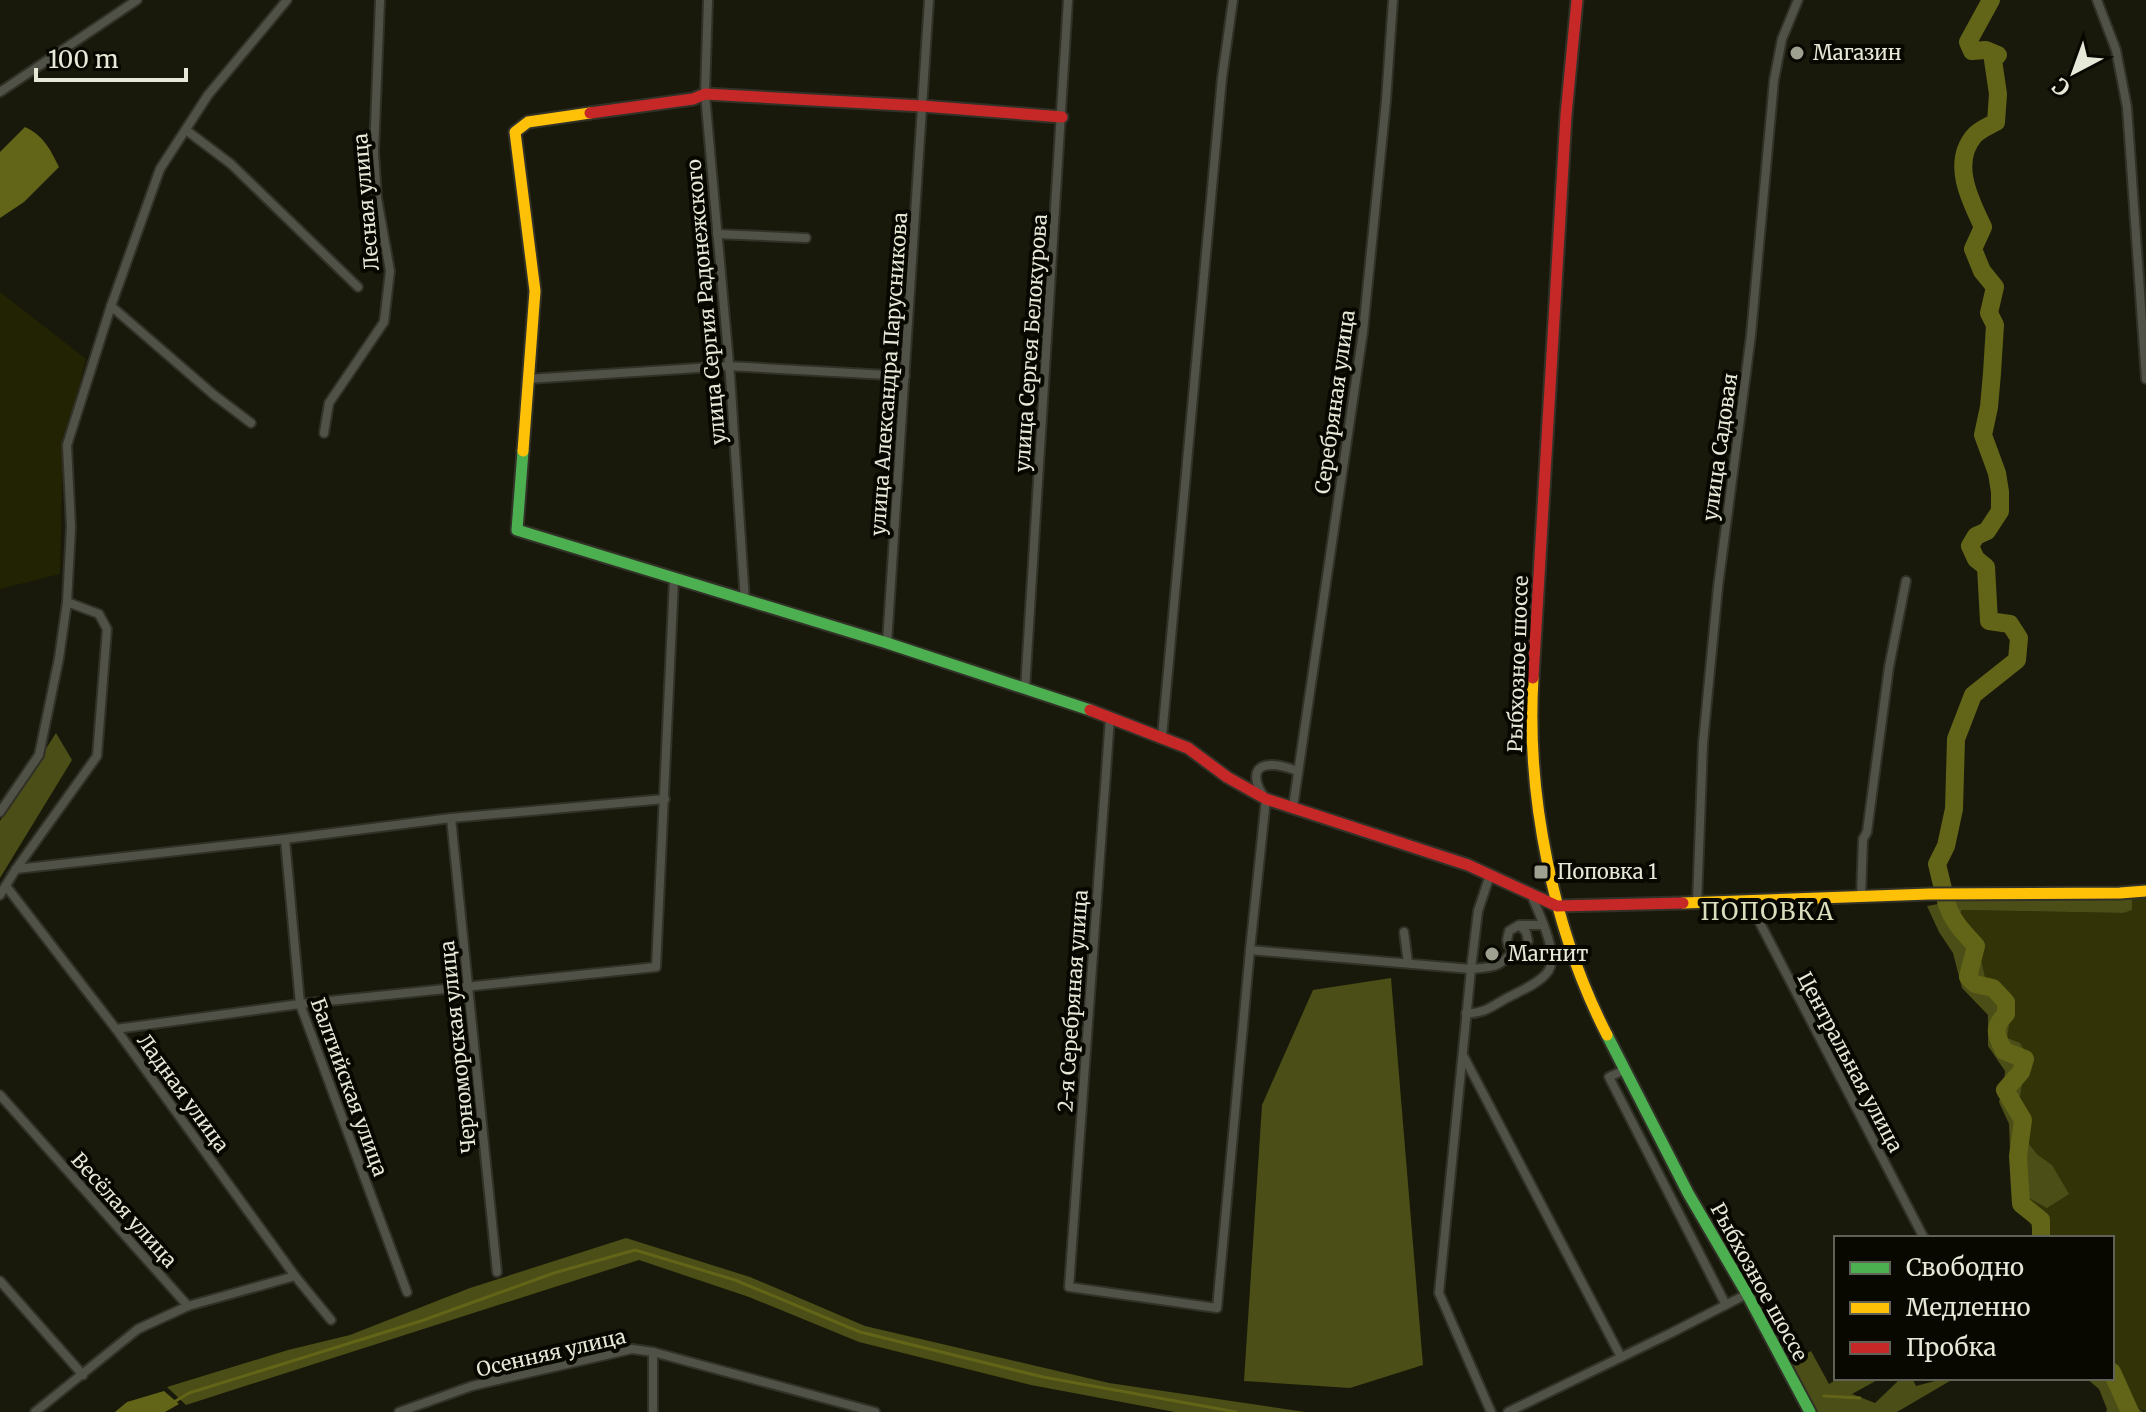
<svg xmlns="http://www.w3.org/2000/svg" width="2146" height="1412" font-family="Merriweather,serif">
	<style>
		.built { fill: #222302 }
		.green { fill: #323408 }
		.forest { fill: #4b4e16 }
		.water { fill: #626518 }
		.lines { fill: none; stroke-linecap: round; stroke-linejoin: round }
		.stream { stroke: #626518; stroke-width: 3 }
		.river { stroke: #626518; stroke-width: 18 }
		.street-casing { stroke: #313128; stroke-width: 12 }
		.fast-casing { stroke: #313128; stroke-width: 15 }
		.slow-casing { stroke: #313128; stroke-width: 15 }
		.jam-casing { stroke: #313128; stroke-width: 15 }
		.street { stroke: #515247; stroke-width: 8 }
		.fast { stroke: #4caf50; stroke-width: 11 }
		.slow { stroke: #ffc107; stroke-width: 11 }
		.jam { stroke: #c62828; stroke-width: 11 }
		.poi-dot { fill: #9ea090; stroke: #080801; stroke-width: 3 }
		.labels { text-anchor: middle; stroke-width: 8; stroke-linejoin: round; paint-order: stroke }
		.poi-label { font-size: 20px; fill: #e6e8d8; stroke: #080801; text-anchor: start }
		.street-label { font-size: 20px; fill: #e6e8d8; stroke: #080801 }
		.quarter-label { font-size: 24px; letter-spacing: 2px; fill: #dadebc; stroke: #080801 }
	</style>
	<rect width="100%" height="100%" fill="#18190a"/>
	<path class="built" d="M0,292L86,359L63,450L60,574L0,589Z"/>
	<path class="green" d="M2132,897L2146,898V1412L2138,1408L2112,1365V1238H2044L2032,1228L2015,1191L2044,1206L2052,1165L2037,1154L2029,1144V1121L2020,1098L2023,1079L2007,1038L2002,988L1985,977L1981,959L1984,941L1959,916L1962,910L2123,913Z"/>
	<g class="forest">
		<path d="M56,733L72,760L0,878V821Z"/>
		<path d="M2132,897V910L2123,913L1962,910L1959,915L1984,941L1981,959L1985,977C2015,997 2012,1005 2007,1038L2020,1043L2031,1062L2023,1079L2020,1098L2029,1121V1144L2037,1154L2052,1165L2069,1194L2047,1208L2015,1191L2011,1177L2009,1124L1999,1102L2004,1084L2005,1071L1988,1046V1015L1962,988L1953,953L1939,932L1927,906L1955,901Z"/>
		<path d="M1391,978L1423,1365L1350,1388L1244,1381L1262,1105L1313,990Z"/>
		<path d="M626,1238L750,1277L865,1326L1109,1383L1305,1412H1175L1031,1385L859,1342L749,1297L639,1260L186,1405L167,1387L288,1350L350,1335L470,1288Z"/>
		<path d="M1811,1351L1829,1384L1839,1378H1881L1852,1394L1875,1403L1897,1382L1898,1378H1912L1916,1386L1935,1381L1934,1378H1955L1897,1412H1818L1791,1362Z"/>
		<path d="M2112,1365L2138,1408L2143,1412H2106L2107,1409L2099,1389L2086,1378H2112Z"/>
	</g>
	<g class="water">
		<path d="M25,127C44,136 50,149 59,167L24,202L0,218V152Z"/>
		<path d="M164,1391L179,1404L165,1412H115L127,1402Z"/>
	</g>
	<g class="lines">
		<g class="stream">
			<path d="M1824,1396L1860,1398"/>
			<path d="M174,1402L189,1393L421,1321L554,1273L635,1250L735,1280L860,1332L1043,1377L1236,1412"/>
		</g>
		<g class="river">
			<path d="M1943,889L1937,864L1946,846L1954,809L1956,739L1973,695L2017,660L2019,638L2010,624L1989,621L1986,567L1976,559L1970,546L1976,536L1987,531L2000,511V492L1997,473L1983,435L1989,407L1992,373L1995,325L1989,313L1995,287L1982,271L1973,249L1983,227C1970,200 1951,163 1974,136C1979,130 1989,126 1996,122L1998,94L1993,60L1998,55L1986,50L1972,51L1968,42L1991,0"/>
			<path d="M1946,901C1951,920 1963,932 1976,946L1968,977L1975,984L1993,988L2006,1002V1014C1992,1028 1996,1035 2004,1051L2025,1059L2021,1072L2005,1090L2023,1120L2018,1156L2021,1204L2041,1220V1238"/>
			<path d="M2112,1372L2130,1412"/>
		</g>
		<defs>
			<g id="street">
				<path d="M708,0L705,94L730,375L745,601"/>
				<path d="M2097,0L2116,50L2127,107L2146,379"/>
				<path d="M0,92L137,0"/>
				<path d="M186,130L231,164L358,287"/>
				<path d="M717,234L806,238"/>
				<path d="M111,306L214,395L251,423"/>
				<path d="M528,379L728,366L905,376"/>
				<path d="M324,433L329,403L384,322L390,271L377,198L374,152L380,0"/>
				<path d="M887,643L929,0"/>
				<path d="M1025,689L1068,0"/>
				<path d="M1110,717L1069,1287L1217,1308L1250,950L1266,799C1257,788 1247,765 1272,765C1281,765 1289,768 1298,771"/>
				<path d="M1162,737L1222,78L1233,0"/>
				<path d="M1293,807L1363,332L1386,101L1393,0"/>
				<path d="M0,812L39,755L59,658L67,602"/>
				<path d="M451,818L497,1272"/>
				<path d="M285,839L300,1004L407,1292"/>
				<path d="M16,869L285,839L451,818L665,799"/>
				<path d="M1490,875L1478,911L1471,969L1439,1293L1491,1412"/>
				<path d="M6,886L116,1029L295,1276L331,1320"/>
				<path d="M0,895L16,869L97,756L107,629L99,614L67,602L71,527L67,445L111,306L160,169L208,95L287,0"/>
				<path d="M1861,897L1863,839L1867,832L1889,667L1906,581"/>
				<path d="M1749,902L1924,1238"/>
				<path d="M1697,903L1703,743L1718,587L1751,335L1774,80L1782,39L1798,0"/>
				<path d="M1519,925L1526,932L1528,941L1524,949L1518,951L1508,945L1507,940L1509,931L1519,925H1542"/>
				<path d="M1404,932L1408,963"/>
				<path d="M1250,950L1471,969C1494,967 1499,968 1514,950"/>
				<path d="M1466,1013C1482,1015 1494,1005 1507,998C1520,991 1536,985 1546,974C1562,958 1539,915 1532,896"/>
				<path d="M116,1029L300,1004L656,967L674,579"/>
				<path d="M1464,1057L1621,1357"/>
				<path d="M1624,1070L1609,1077L1726,1305"/>
				<path d="M0,1095L188,1306L138,1329L35,1412"/>
				<path d="M0,1281L83,1375"/>
				<path d="M188,1306L295,1276"/>
				<path d="M653,1352L875,1412"/>
				<path d="M399,1412L472,1386L632,1349L653,1352V1412"/>
				<path d="M1508,1412L1669,1334L1747,1294"/>
			</g>
			<g id="fast">
				<path d="M523,451L517,530L887,643L1090,710"/>
				<path d="M1607,1035L1688,1193L1747,1294L1810,1412"/>
			</g>
			<g id="slow">
				<path d="M523,451L535,291L515,132L528,122L590,113"/>
				<path d="M1533,678C1526,795 1553,930 1607,1035"/>
				<path d="M1683,903L1929,894L2120,893L2146,891"/>
			</g>
			<g id="jam">
				<path d="M590,113L693,99L705,94L922,106L1062,117"/>
				<path d="M1533,678L1566,115L1577,0"/>
				<path d="M1090,710L1188,748L1227,777L1266,799L1468,865L1557,906L1683,903"/>
			</g>
		</defs>
		<use href="#street" class="street-casing"/>
		<use href="#fast" class="fast-casing"/>
		<use href="#slow" class="slow-casing"/>
		<use href="#jam" class="jam-casing"/>
		<use href="#street" class="street"/>
		<use href="#fast" class="fast"/>
		<use href="#slow" class="slow"/>
		<use href="#jam" class="jam"/>
	</g>
	<g class="poi-dot">
		<circle cx="1797" cy="53" r="8"/>
		<rect x="1533" y="864" width="16" height="16" rx="4"/>
		<circle cx="1492" cy="954" r="8"/>
	</g>
	<g class="labels">
		<g class="poi-label">
			<text x="1813" y="60">Магазин</text>
			<text x="1557" y="879">Поповка 1</text>
			<text x="1508" y="961">Магнит</text>
		</g>
		<g class="street-label">
			<text transform="translate(366 202) rotate(-95)" y="7">Лесная улица</text>
			<text transform="translate(706 302) rotate(-95)" y="7">улица Сергия Радонежского</text>
			<text transform="translate(1031 343) rotate(-86)" y="7">улица Сергея Белокурова</text>
			<text transform="translate(889 374) rotate(-86)" y="7">улица Александра Парусникова</text>
			<text transform="translate(1335 402) rotate(-82)" y="7">Серебряная улица</text>
			<text transform="translate(1720 447) rotate(-82)" y="7">улица Садовая</text>
			<text transform="translate(1518 664) rotate(-88)" y="7">Рыбхозное шоссе</text>
			<text transform="translate(1073 1001) rotate(-86)" y="7">2-я Серебряная улица</text>
			<text transform="translate(458 1047) rotate(-96)" y="7">Черноморская улица</text>
			<text transform="translate(1850 1062) rotate(62)" y="7">Центральная улица</text>
			<text transform="translate(349 1087) rotate(70)" y="7">Балтийская улица</text>
			<text transform="translate(183 1093) rotate(54)" y="7">Ладная улица</text>
			<text transform="translate(124 1210) rotate(48)" y="7">Весёлая улица</text>
			<text transform="translate(1759 1282) rotate(61)" y="7">Рыбхозное шоссе</text>
			<text transform="translate(551 1353) rotate(-13)" y="7">Осенняя улица</text>
		</g>
		<g class="quarter-label">
			<text x="1768" y="920">ПОПОВКА</text>
		</g>
	</g>
	<rect x="1834" y="1236" width="280" height="144" fill="#080801" stroke="#616257" stroke-width="2"/>
	<rect x="1850" y="1262" width="40" height="12" fill="#4caf50" stroke="#616257" stroke-width="2"/>
	<text x="1906" y="1276" font-size="24" fill="#e6e8d8">Свободно</text>
	<rect x="1850" y="1302" width="40" height="12" fill="#ffc107" stroke="#616257" stroke-width="2"/>
	<text x="1906" y="1316" font-size="24" fill="#e6e8d8">Медленно</text>
	<rect x="1850" y="1342" width="40" height="12" fill="#c62828" stroke="#616257" stroke-width="2"/>
	<text x="1906" y="1356" font-size="24" fill="#e6e8d8">Пробка</text>
	<g transform="translate(2074 72) rotate(221)" stroke="#080801" stroke-width="6" paint-order="stroke">
	<path d="M0-6L14 30L0 20L-14 30Z" fill="#e6e8d8"/>
	<text y="-12" font-size="22" font-weight="bold" text-anchor="middle" fill="#e6e8d8">С</text>
	</g>
	<path d="M36 68v12h150v-12" fill="none" stroke="#e6e8d8" stroke-width="4"/>
	<text x="48" y="68" font-size="24" fill="#e6e8d8" stroke="#080801" stroke-width="6" paint-order="stroke">100 m</text>
</svg>
